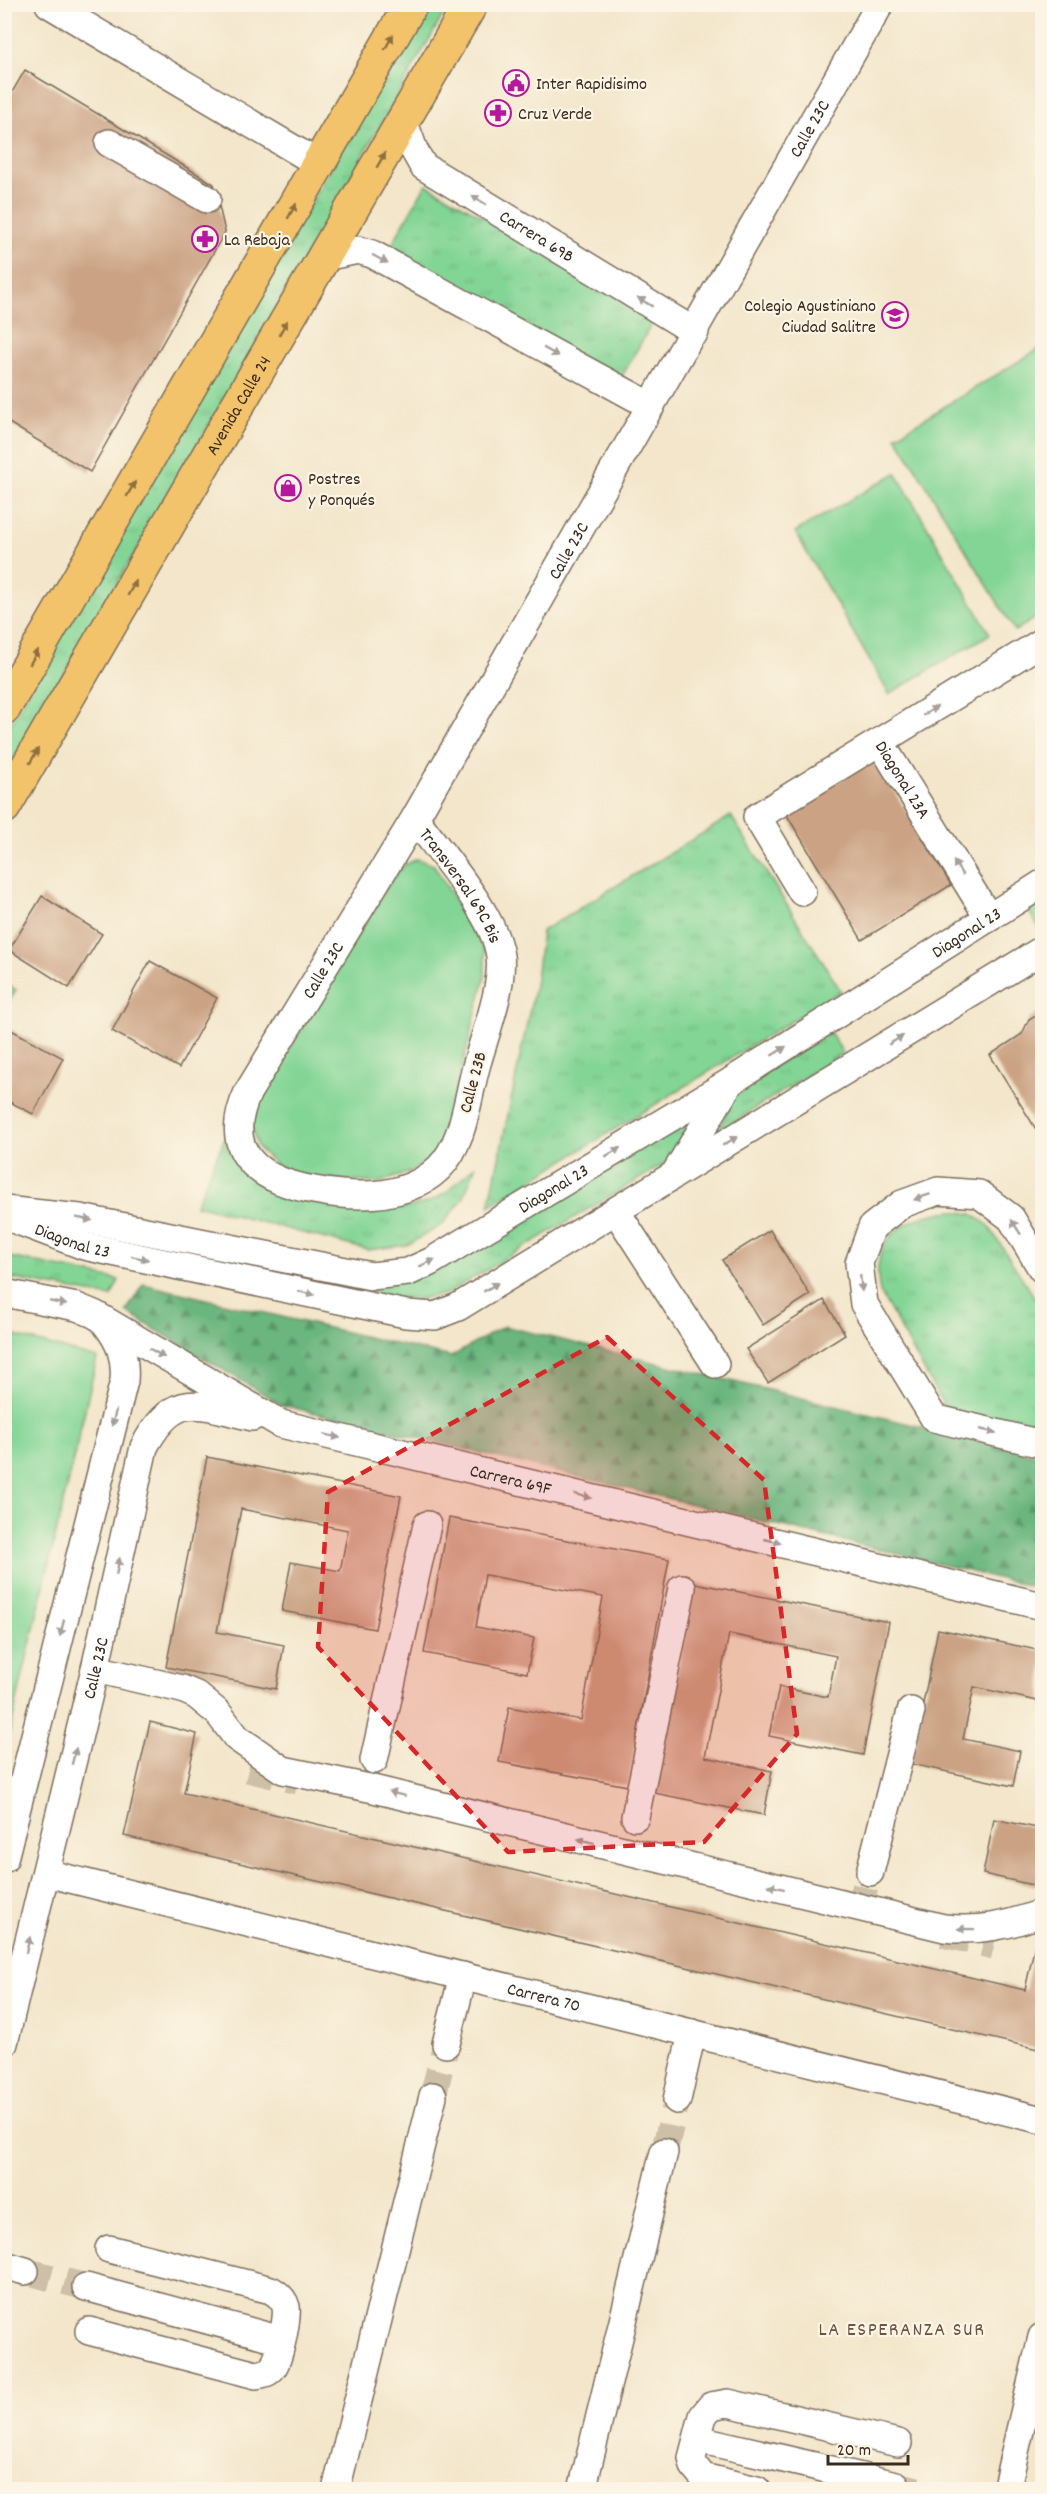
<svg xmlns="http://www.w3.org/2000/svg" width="1047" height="2494" font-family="Dekko,sans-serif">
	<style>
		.grass { fill: url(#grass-tufts); stroke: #5f805a; stroke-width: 1.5 }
		.forest { fill: url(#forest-firs); stroke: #52704e; stroke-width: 1.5 }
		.park { fill: #83d595; stroke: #5f805a; stroke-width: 1.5 }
		.building { fill: #cba384 }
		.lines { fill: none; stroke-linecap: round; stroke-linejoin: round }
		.minor-tunnel { stroke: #cec0a8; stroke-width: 27; stroke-dasharray: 27 14; stroke-linecap: butt }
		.minor-casing { stroke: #7b6c5b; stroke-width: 30 }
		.major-casing { stroke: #7b6c5b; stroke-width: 36 }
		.minor { stroke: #fff; stroke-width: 27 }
		.major { stroke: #f2c36a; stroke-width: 33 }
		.oneway { fill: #8d6f40 }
		.oneway2 { fill: #a79f9a }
		.marked { fill: #d62828; fill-opacity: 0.2; stroke: #d62828; stroke-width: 4.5; stroke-dasharray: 12 8; stroke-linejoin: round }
		.labels { text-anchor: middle; stroke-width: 4.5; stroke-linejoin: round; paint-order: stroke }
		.poi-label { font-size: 18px; fill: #3b2a1e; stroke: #fcf5e5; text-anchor: start }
		.street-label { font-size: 18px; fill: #3b2a1e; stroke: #fcf5e5 }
		.neighbourhood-label { font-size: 20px; letter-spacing: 1.5px; fill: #6d5442; stroke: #fcf5e5 }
	</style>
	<defs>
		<pattern id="grass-tufts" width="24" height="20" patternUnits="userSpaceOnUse" patternTransform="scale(1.5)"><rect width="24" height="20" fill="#83d595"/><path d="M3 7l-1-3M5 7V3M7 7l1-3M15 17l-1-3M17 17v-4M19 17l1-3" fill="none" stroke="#72b780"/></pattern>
		<pattern id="forest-firs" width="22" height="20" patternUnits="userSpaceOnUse" patternTransform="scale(1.5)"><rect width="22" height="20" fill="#6ab67e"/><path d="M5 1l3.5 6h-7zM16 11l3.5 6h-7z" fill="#589467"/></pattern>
	</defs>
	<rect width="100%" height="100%" fill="#fcf5e5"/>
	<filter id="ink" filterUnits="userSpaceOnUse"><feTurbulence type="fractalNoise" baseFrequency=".0167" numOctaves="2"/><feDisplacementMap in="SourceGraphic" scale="12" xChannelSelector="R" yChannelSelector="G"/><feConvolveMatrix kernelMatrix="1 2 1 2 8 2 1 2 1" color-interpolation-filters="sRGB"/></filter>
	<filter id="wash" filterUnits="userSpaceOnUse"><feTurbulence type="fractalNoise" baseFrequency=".008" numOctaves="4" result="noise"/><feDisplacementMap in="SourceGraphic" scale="24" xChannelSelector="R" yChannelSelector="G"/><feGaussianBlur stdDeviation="1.35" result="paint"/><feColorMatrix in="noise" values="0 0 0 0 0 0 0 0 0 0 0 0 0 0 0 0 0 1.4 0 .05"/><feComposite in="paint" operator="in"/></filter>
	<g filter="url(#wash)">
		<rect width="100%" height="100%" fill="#f3e6cb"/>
		<g class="grass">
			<path d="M425,5H449L175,484L5,774V733Z"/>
			<path d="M426,184L656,316L620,380L390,248Z"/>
			<path d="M731,816L841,991L489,1206L536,980L542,931Z"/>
			<path d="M1042,901V933L1028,910Z"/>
			<path d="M830,1032L843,1053L719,1131L734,1091Z"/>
			<path d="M696,1114L666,1163L446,1294L418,1299L394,1297L315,1281L392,1284Z"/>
			<path d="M224,1139L240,1171L264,1188L371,1209L410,1207L429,1202L446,1193L476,1165L463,1199L442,1225L407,1245L368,1250L196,1205Z"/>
			<path d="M953,1211L972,1214L988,1225L1042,1309V1434L947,1411L880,1292C869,1238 903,1216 953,1211Z"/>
			<path d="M4,1256H5L119,1280L111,1297L5,1277Z"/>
		</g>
		<path class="forest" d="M143,1284L451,1357L504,1326L1042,1456V1589L282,1405L126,1312Z"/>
		<g class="park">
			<path d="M1042,347V614L1015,631L896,436Z"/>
			<path d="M896,473L990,634L889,694L795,532Z"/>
			<path d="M417,859L434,865L485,951V977L444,1138L434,1156L410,1172L378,1183L310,1177L280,1168L258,1148L251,1125L263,1093L390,882L404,865Z"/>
			<path d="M5,982L16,990L5,1008Z"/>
			<path d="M5,1333L97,1358L5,1752L4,1333Z"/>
		</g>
		<g id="blocks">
			<g class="building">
				<path d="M25,70L214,184L225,232L90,472L4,420V106Z"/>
				<path d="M874,758L951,885L862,940L785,812Z"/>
				<path d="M42,896L102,934L69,988L9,950Z"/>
				<path d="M150,961L217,998L179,1068L112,1031Z"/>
				<path d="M1042,1011V1139L990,1055L1022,1034L1029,1019Z"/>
				<path d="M4,1026L63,1058L33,1114L4,1099Z"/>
				<path d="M770,1230L810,1295L763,1325L722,1260Z"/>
				<path d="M824,1300L845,1334L768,1383L746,1349Z"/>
				<path d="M207,1457L401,1496L375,1629L282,1611L291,1562L340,1571L348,1530L241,1509L217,1632L284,1645L276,1689L166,1667Z"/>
				<path d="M449,1518L669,1559L628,1786L499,1762L509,1707L581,1720L603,1597L485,1575L476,1627L534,1638L527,1673L424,1653Z"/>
				<path d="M695,1583L889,1622L863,1755L769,1736L779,1687L828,1697L836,1656L729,1634L705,1757L772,1771L764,1815L654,1793Z"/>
				<path d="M938,1629L1042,1651V1702L974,1687L963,1739L1020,1751L1013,1786L911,1764Z"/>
				<path d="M150,1722L197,1734L184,1793L1025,1990L1038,1931L1042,1932V2050L124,1836Z"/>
				<path d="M994,1819L1042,1829V1887L983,1874Z"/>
			</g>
		</g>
	</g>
	<g filter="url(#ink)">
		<use href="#blocks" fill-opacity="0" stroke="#7b6c5b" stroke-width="1.5"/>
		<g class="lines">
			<g class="minor-tunnel">
				<path d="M248,1769L298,1781"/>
				<path d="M857,1913L870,1872"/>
				<path d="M943,1934L994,1946"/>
				<path d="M433,2096L446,2044"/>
				<path d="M664,2152L677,2100"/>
				<path d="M25,2271L86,2287"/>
				<path d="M896,2485L917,2490"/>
			</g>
			<defs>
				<g id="minor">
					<path d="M49,4L319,164"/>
					<path id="s1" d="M403,120L414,150L423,166L695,332"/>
					<path d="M109,143L207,199"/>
					<path d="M324,257L358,250L372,254L651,406"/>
					<path id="s2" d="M880,742L989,918"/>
					<path id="s3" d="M415,818C440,853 495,915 500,956C504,986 484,1037 476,1067C467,1100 464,1143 439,1168C406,1200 355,1198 314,1190C258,1180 220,1152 248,1092L415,818L880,4"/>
					<path d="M802,892L757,817L1042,642"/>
					<path d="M676,1172L729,1084"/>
					<path id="s4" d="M4,1210L80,1218L371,1276L408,1272L430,1262L730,1082L1042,884"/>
					<path d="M616,1211L715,1364"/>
					<path id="s5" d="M18,1221L84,1246L406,1314L435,1316L458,1307L1042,950"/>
					<path d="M1042,1269L1011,1218L979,1194L938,1191L902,1204L872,1227L859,1263L864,1304L934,1418L1042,1444"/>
					<path id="s6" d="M4,1293L77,1307L94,1314L281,1424L1042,1606"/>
					<path d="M95,1669L182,1689L196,1695L218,1713L237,1738L283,1770L369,1788L944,1928C980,1932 1009,1925 1042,1913"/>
					<path d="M374,1760L427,1525"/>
					<path d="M635,1817L682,1588"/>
					<path d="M4,1859L124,1381C126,1357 120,1342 106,1324"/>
					<path d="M870,1872L911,1711"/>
					<path id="s7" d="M46,1873L1042,2120"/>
					<path id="s8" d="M4,2043L95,1669L144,1447C176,1388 198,1405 253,1417"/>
					<path d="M446,2044L463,1976"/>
					<path d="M677,2100L692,2033"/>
					<path d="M4,2265L25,2271"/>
					<path d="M86,2287L281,2340"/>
					<path d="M89,2331L256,2375C263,2374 269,2373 273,2367C279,2360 288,2317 286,2307C284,2299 278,2294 271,2290L109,2249"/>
					<path d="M698,2439L896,2485"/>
					<path d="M336,2490L433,2096"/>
					<path d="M582,2490L664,2152"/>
					<path d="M757,2490L703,2477L694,2466L692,2458L703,2416L711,2406L728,2403L898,2443"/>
					<path d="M1006,2490L1042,2337"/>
				</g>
				<g id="major">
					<path d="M4,708L411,4"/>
					<path id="s9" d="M4,807L471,4"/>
				</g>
			</defs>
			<use href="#minor" class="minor-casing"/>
			<use href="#major" class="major-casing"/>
			<use href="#minor" class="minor"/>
			<use href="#major" class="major"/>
		</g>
		<defs><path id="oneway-solid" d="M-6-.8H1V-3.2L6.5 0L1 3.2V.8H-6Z" transform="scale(1.5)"/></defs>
		<g class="oneway">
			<use href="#oneway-solid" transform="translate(389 42) rotate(-60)"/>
			<use href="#oneway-solid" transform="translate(381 160) rotate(-60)"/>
			<use href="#oneway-solid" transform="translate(292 211) rotate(-60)"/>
			<use href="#oneway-solid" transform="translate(283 328) rotate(-60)"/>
			<use href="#oneway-solid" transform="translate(131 489) rotate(-60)"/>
			<use href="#oneway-solid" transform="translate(132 588) rotate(-60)"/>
			<use href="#oneway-solid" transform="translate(34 657) rotate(-60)"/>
			<use href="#oneway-solid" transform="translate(34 756) rotate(-60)"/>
		</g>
		<g class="oneway2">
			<use href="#oneway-solid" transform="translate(479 200) rotate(-148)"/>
			<use href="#oneway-solid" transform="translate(380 259) rotate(28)"/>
			<use href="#oneway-solid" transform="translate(645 302) rotate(-149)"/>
			<use href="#oneway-solid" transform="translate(551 352) rotate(29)"/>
			<use href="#oneway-solid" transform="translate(930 711) rotate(-32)"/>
			<use href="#oneway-solid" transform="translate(958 868) rotate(-122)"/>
			<use href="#oneway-solid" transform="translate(896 1040) rotate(-31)"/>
			<use href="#oneway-solid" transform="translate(779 1051) rotate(-32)"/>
			<use href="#oneway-solid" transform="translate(730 1141) rotate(-31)"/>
			<use href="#oneway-solid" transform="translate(613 1152) rotate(-31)"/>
			<use href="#oneway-solid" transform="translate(922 1197) rotate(161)"/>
			<use href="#oneway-solid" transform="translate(84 1219) rotate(10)"/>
			<use href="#oneway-solid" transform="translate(1016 1227) rotate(-123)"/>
			<use href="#oneway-solid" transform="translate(140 1258) rotate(12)"/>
			<use href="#oneway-solid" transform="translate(427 1263) rotate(-26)"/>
			<use href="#oneway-solid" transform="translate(861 1283) rotate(84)"/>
			<use href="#oneway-solid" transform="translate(491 1287) rotate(-31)"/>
			<use href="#oneway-solid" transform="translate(306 1293) rotate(12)"/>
			<use href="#oneway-solid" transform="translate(58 1303) rotate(11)"/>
			<use href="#oneway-solid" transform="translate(157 1353) rotate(30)"/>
			<use href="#oneway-solid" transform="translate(114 1418) rotate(104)"/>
			<use href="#oneway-solid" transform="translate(988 1431) rotate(13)"/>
			<use href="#oneway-solid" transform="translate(332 1436) rotate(13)"/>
			<use href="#oneway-solid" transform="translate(583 1496) rotate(13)"/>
			<use href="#oneway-solid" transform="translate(773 1541) rotate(13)"/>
			<use href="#oneway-solid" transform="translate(118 1566) rotate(-78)"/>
			<use href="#oneway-solid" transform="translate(62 1628) rotate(104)"/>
			<use href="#oneway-solid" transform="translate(74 1756) rotate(-76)"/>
			<use href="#oneway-solid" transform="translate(397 1794) rotate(-166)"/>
			<use href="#oneway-solid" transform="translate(586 1841) rotate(-166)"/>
			<use href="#oneway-solid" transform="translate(776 1887) rotate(-166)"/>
			<use href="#oneway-solid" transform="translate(966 1929) rotate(-179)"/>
			<use href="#oneway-solid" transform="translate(28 1945) rotate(-76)"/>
		</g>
	</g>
	<path class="marked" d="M607,1337L764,1480L797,1734L704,1842L508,1852L318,1647L328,1492Z"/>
	<defs>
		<symbol id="civic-ring" viewBox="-11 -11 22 22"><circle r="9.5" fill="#fcf5e5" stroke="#b5179e" stroke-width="1.5"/><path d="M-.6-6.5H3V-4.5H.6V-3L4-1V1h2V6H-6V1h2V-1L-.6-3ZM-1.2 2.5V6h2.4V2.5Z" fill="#b5179e"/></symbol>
		<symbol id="pharmacy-ring" viewBox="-11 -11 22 22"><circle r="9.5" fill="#fcf5e5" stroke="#b5179e" stroke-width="1.5"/><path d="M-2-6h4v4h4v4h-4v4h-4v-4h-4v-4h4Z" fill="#b5179e"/></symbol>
		<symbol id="school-ring" viewBox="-11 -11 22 22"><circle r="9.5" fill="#fcf5e5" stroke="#b5179e" stroke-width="1.5"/><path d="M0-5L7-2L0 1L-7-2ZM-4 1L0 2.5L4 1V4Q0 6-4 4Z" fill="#b5179e"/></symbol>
		<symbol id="shop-ring" viewBox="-11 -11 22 22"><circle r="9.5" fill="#fcf5e5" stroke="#b5179e" stroke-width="1.5"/><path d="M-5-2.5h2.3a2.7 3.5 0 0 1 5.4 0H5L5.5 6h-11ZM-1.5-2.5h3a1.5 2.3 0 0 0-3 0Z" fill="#b5179e"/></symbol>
	</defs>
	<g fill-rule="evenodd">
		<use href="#civic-ring" x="501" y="68" width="30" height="30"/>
		<use href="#pharmacy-ring" x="483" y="98" width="30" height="30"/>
		<use href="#pharmacy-ring" x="190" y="224" width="30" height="30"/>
		<use href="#school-ring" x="880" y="300" width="30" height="30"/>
		<use href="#shop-ring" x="273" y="473" width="30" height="30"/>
	</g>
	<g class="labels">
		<g class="poi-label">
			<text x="536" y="89">Inter Rapidisimo</text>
			<text x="518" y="119">Cruz Verde</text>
			<text x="224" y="245">La Rebaja</text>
			<text x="876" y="311" text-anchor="end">Colegio Agustiniano<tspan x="876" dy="21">Ciudad Salitre</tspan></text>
			<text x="308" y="484">Postres<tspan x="308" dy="21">y Ponqués</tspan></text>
		</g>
		<g class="street-label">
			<text dy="6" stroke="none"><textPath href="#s3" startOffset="1778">Calle 23C</textPath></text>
			<text dy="6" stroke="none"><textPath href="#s1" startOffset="184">Carrera 69B</textPath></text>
			<text dy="6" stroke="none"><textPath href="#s9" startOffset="465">Avenida Calle 24</textPath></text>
			<text dy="6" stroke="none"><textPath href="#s3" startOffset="1292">Calle 23C</textPath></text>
			<text dy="6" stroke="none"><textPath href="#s2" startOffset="44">Diagonal 23A</textPath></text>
			<text dy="6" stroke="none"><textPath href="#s3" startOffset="82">Transversal 69C Bis</textPath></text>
			<text dy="6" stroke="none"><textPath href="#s4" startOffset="1064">Diagonal 23</textPath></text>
			<text dy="6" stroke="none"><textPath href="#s3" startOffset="806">Calle 23C</textPath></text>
			<text transform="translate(472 1082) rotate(-75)" y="6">Calle 23B</text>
			<text dy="6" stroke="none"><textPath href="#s4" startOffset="578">Diagonal 23</textPath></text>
			<text dy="6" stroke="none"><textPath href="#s5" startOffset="58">Diagonal 23</textPath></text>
			<text dy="6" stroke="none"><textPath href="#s6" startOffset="546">Carrera 69F</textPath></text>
			<text dy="6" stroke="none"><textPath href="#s8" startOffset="386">Calle 23C</textPath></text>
			<text dy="6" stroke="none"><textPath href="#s7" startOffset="513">Carrera 70</textPath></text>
		</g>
		<g class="neighbourhood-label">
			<text x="902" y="2335">LA ESPERANZA SUR</text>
		</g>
	</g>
	<rect width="1047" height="2494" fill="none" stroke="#fcf5e5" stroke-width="24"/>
	<path d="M828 2455v9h80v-9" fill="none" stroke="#3b2a1e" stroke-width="3"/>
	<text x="837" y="2455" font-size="18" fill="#3b2a1e" stroke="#fcf5e5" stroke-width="4.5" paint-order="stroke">20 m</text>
</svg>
